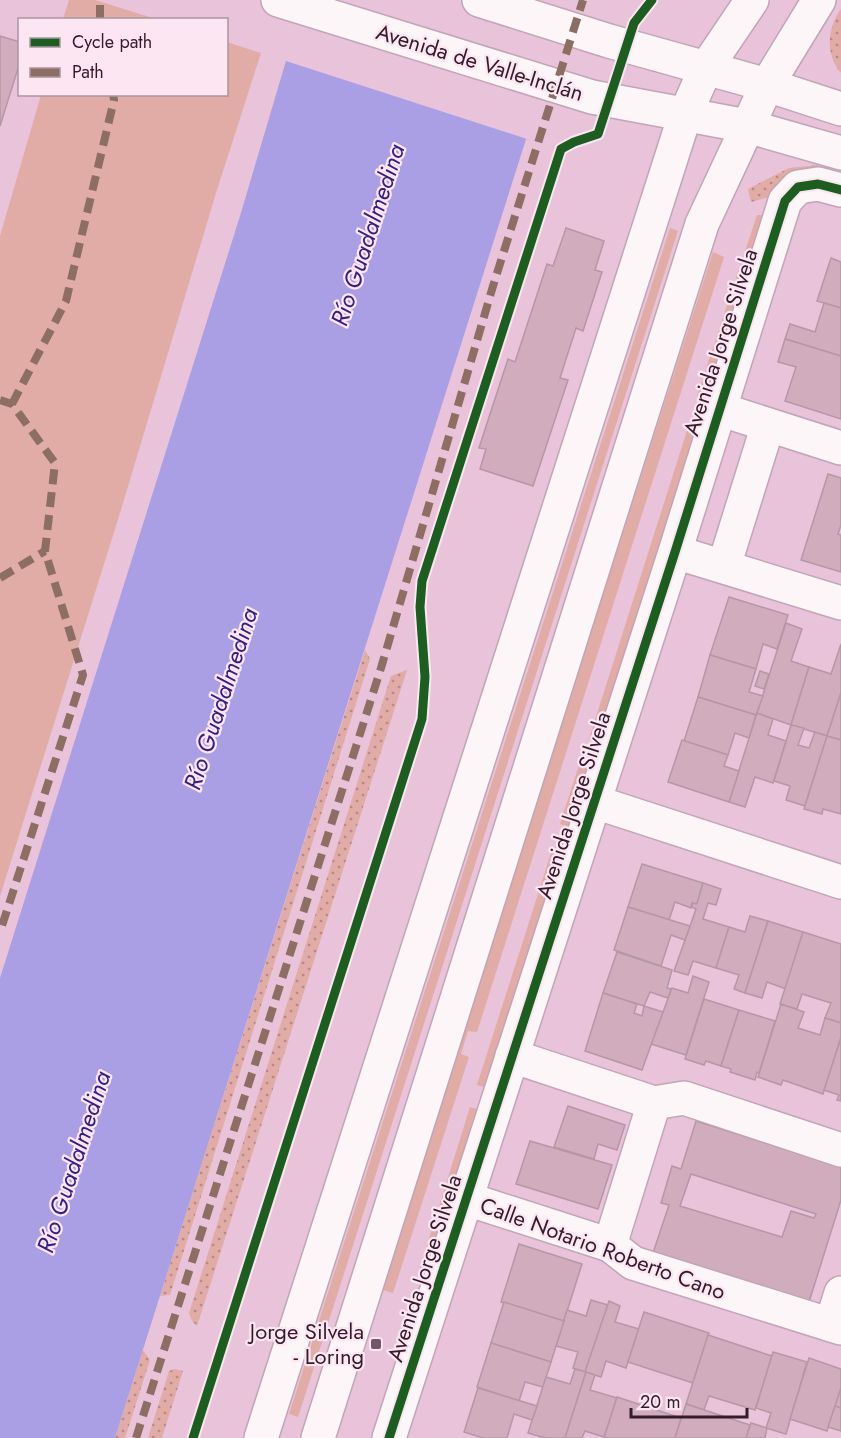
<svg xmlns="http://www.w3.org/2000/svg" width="841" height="1438" font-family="Jost,sans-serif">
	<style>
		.grass { fill: #e1aba6 }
		.park { fill: url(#park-dots) }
		.water { fill: #aa9fe4 }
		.pier { fill: #e8c3d9 }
		.building { fill: #d0acbc; stroke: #b597a5; stroke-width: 1.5; fill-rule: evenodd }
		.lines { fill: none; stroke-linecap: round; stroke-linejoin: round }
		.street-casing { stroke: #c2a5b6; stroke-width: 36 }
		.primary-casing { stroke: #c2a5b6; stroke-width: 36 }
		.street { stroke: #fcf6f9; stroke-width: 33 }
		.primary { stroke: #fcf6f9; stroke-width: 33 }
		.quiet { stroke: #8d6e63; stroke-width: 8; stroke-dasharray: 15 8; stroke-linecap: butt }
		.cycleway-casing { stroke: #fbe6f2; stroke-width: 13 }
		.cycleway { stroke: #1b5e20; stroke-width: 9 }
		.poi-dot { fill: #745669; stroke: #fbe6f2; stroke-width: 2 }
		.labels { text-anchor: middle; stroke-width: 4.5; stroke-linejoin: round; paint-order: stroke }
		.street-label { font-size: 22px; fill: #351c2c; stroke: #fbe6f2 }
		.poi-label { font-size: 22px; fill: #351c2c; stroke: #fbe6f2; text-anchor: end }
		.water-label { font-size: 24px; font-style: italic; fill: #342088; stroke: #fbe6f2 }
	</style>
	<defs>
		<pattern id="park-dots" width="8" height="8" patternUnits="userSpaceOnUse" patternTransform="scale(1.5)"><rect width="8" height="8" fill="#e1aba6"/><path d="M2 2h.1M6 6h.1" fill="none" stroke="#b78a87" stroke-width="1.8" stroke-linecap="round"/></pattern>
	</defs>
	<rect width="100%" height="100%" fill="#e8c3d9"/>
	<g class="grass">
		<path d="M69,0H95L156,19H63Z"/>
		<path d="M227,42L261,53L216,193L120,513L0,896V236L41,95L226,94Z"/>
		<path d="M757,215H766L599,742L589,739L691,418L699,420L705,399L697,396Z"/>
		<path d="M670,228L678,231L298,1417L289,1414Z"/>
		<path d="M713,252L724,257L477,1032L468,1031L461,1054L469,1057L393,1293L380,1289Z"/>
		<path d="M580,762L591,766L487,1088L477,1085L553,847L562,849L569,827L560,824Z"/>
		<path d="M470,1107L480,1110L430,1276L419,1271Z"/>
	</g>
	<g class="park">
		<path d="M841,9V73C825,55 827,28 841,9Z"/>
		<path d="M818,165L820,174L790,176L777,184L770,197L751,202L748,189L789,168Z"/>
		<path d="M365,650L370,659L170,1295L160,1296Z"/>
		<path d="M407,670L197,1326L192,1321L189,1313L391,676Z"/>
		<path d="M143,1350L150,1360L125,1438H115Z"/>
		<path d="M174,1369L183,1371L162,1438H148L169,1371Z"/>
	</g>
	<path class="water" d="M304,0H570L115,1438H0V978L240,216Z"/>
	<path class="pier" d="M301,0H573L530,140L283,60Z"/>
	<g class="building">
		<path d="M0,36L20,42V62L0,126Z"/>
		<path d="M566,228L604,241L595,270L602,272L583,331L576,328L560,378L568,380L533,486L480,469L486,449L479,448L508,359L515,362L547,264L553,266Z"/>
		<path d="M831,258L841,262V308L817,301Z"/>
		<path d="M824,303L841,308V356L785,339L790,324L815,332Z"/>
		<path d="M785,339L841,356V419L785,401L796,367L778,362Z"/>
		<path d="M828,474L841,478V525L838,534L841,535V572L801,560Z"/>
		<path d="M729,597L788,615L777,649L763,644L756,669L710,655Z"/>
		<path d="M786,623L802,629L791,661L809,667L791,725L757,713Z"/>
		<path d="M841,644V693L827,736L791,725L809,667L831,674Z"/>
		<path d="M710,655L756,669L749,692L763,696L756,715L698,697Z"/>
		<path d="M760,671L769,674L764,689L755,686Z"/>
		<path d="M841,693V740L827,736Z"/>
		<path d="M698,697L756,715L749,738L735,733L728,755L684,741Z"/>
		<path d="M757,713L773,719L768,735L786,741L773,783L755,777L745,807L729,802Z"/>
		<path d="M791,725L804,728L798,745L809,748L815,732L827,736L805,806L786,800L790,786L774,781Z"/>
		<path d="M827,736L841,740V814L823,809L822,814L804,809Z"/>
		<path d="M682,740L728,755L724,766L739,771L729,802L668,782Z"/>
		<path d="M642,864L703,883L697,904L692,903L691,908L675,902L669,920L628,907Z"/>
		<path d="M703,883L721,889L716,905L708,903L703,919L729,927L716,968L693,961L688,975L674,971L696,909L692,907V903L697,904Z"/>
		<path d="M628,907L690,926L685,940L671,935L661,966L614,950Z"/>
		<path d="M750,916L768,921L745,993L734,989L739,975L716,968L729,927L745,932Z"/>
		<path d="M768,921L803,932L786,989L767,982L762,998L745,993Z"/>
		<path d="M803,932L841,944V1023L825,1018L831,1003L802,994L797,1009L780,1004Z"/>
		<path d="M617,952L672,970L667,988L671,989L668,998L650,992L644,1006L603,993Z"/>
		<path d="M693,976L709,982L686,1055L651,1044L672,988L688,993Z"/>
		<path d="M603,993L637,1004L634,1013L642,1016L644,1006L663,1012L642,1070L585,1051Z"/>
		<path d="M704,999L739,1010L721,1066L706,1061L704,1065L685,1059Z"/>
		<path d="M781,1004L804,1012L798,1028L820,1035L825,1018L841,1023V1037L823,1094L783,1080L781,1085L758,1077Z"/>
		<path d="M739,1010L775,1021L759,1073L757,1072L755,1080L730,1072L731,1069L721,1066Z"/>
		<path d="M840,1041L841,1042V1101L837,1100L839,1095L824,1090Z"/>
		<path d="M568,1106L625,1125L617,1150L598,1144L594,1159L554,1147Z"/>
		<path d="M696,1121L841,1167V1200L809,1302L653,1253L669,1205L661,1203L672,1166L681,1169ZM691,1174L816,1214L814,1218L791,1211L782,1237L680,1206Z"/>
		<path d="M530,1141L612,1165L598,1209L516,1184Z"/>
		<path d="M519,1244L582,1264L564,1321L501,1302Z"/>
		<path d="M591,1300L608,1305L585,1372L573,1368L578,1352L556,1346L567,1310L586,1316Z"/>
		<path d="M609,1301L620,1306L615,1322L639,1329L626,1368L606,1361L601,1377L585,1372Z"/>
		<path d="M504,1302L564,1321L551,1362L491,1343Z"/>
		<path d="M644,1312L709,1333L693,1383L628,1362Z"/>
		<path d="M708,1335L772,1356L755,1410L709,1396L704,1410L686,1404Z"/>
		<path d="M491,1343L551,1362L543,1387L525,1382L519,1401L477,1387Z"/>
		<path d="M773,1352L807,1362L786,1434L766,1428L771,1413L756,1408Z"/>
		<path d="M809,1358L841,1369V1388L827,1431L790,1419Z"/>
		<path d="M575,1369L586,1372L565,1438H545L528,1433L546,1377L570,1384Z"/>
		<path d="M586,1372L595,1375L590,1390L617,1398L604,1437L585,1431L582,1438H565Z"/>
		<path d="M478,1388L537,1406L532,1420L514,1414L507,1438H483L464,1432Z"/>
		<path d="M841,1388V1408L835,1406Z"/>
		<path d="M617,1397L681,1418L675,1438H604Z"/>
		<path d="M686,1404L750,1425L746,1438H675Z"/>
		<path d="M835,1406L841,1408V1431L828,1427Z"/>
		<path d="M751,1423L767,1428L765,1438H746Z"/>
	</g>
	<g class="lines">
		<defs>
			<g id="street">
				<path d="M719,409L841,448"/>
				<path d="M675,552L841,603"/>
				<path d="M724,566L768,425"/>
				<path d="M595,802L841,882"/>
				<path d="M512,1056L654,1103L684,1098L841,1150"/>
				<path d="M467,1199L610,1245L633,1263L841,1328"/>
				<path d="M610,1245L654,1103"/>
				<path d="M831,1325L841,1293"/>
				<path d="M389,1438L675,552L785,201L798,187L818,184L841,190"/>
			</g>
			<g id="primary">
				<path d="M278,0L592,97L747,126L841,153"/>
				<path d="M479,0L609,41L767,85L841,109"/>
				<path d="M261,1438L685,115L706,68L752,0"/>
				<path d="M318,1438L702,224L767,85L819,0"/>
			</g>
		</defs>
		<use href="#street" class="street-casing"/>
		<use href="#primary" class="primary-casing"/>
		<use href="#street" class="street"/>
		<use href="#primary" class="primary"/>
		<g class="quiet">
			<path d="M100,20V0"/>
			<path d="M0,400L12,404L55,463L45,551L83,675L0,932"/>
			<path d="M12,404L66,301L114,100L113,94"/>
			<path d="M0,578L45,551"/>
			<path d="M136,1438L381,668L493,286L583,0"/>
		</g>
		<defs>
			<g id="cycleway">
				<path d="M193,1438L422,719L425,677L420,607L422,581L561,149L574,142L598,134L634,23L652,0"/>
				<path d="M389,1438L675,552L785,201L798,187L818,184L841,190"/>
			</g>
		</defs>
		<use href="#cycleway" class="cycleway-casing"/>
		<use href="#cycleway" class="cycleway"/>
	</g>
	<rect class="poi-dot" x="370" y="1338" width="12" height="12" rx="3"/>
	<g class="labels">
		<g class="street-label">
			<text transform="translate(480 62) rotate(17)" y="8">Avenida de Valle-Inclán</text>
			<text transform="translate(720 342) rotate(-72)" y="8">Avenida Jorge Silvela</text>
			<text transform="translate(573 805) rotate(-72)" y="8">Avenida Jorge Silvela</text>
			<text transform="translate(603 1248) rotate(20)" y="8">Calle Notario Roberto Cano</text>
			<text transform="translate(424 1268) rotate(-72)" y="8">Avenida Jorge Silvela</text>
		</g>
		<g class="poi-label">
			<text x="364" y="1339">Jorge Silvela<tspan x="364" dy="25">- Loring</tspan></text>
		</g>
		<g class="water-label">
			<text transform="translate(368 235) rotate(-72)" y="8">Río Guadalmedina</text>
			<text transform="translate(221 699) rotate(-72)" y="8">Río Guadalmedina</text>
			<text transform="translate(74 1162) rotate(-72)" y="8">Río Guadalmedina</text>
		</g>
	</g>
	<rect x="18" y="18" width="210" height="78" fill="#fbe6f2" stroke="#ac95a3" stroke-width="1.5"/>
	<rect x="30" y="38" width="30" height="9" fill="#1b5e20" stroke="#ac95a3" stroke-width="1.5"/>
	<text x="72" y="48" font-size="18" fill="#351c2c">Cycle path</text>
	<rect x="30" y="68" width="30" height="9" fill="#8d6e63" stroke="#ac95a3" stroke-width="1.5"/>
	<text x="72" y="78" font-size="18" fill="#351c2c">Path</text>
	<path d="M631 1408v9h116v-9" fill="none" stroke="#351c2c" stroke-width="3"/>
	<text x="640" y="1408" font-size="18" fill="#351c2c" stroke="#fbe6f2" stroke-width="4.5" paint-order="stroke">20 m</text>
</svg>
